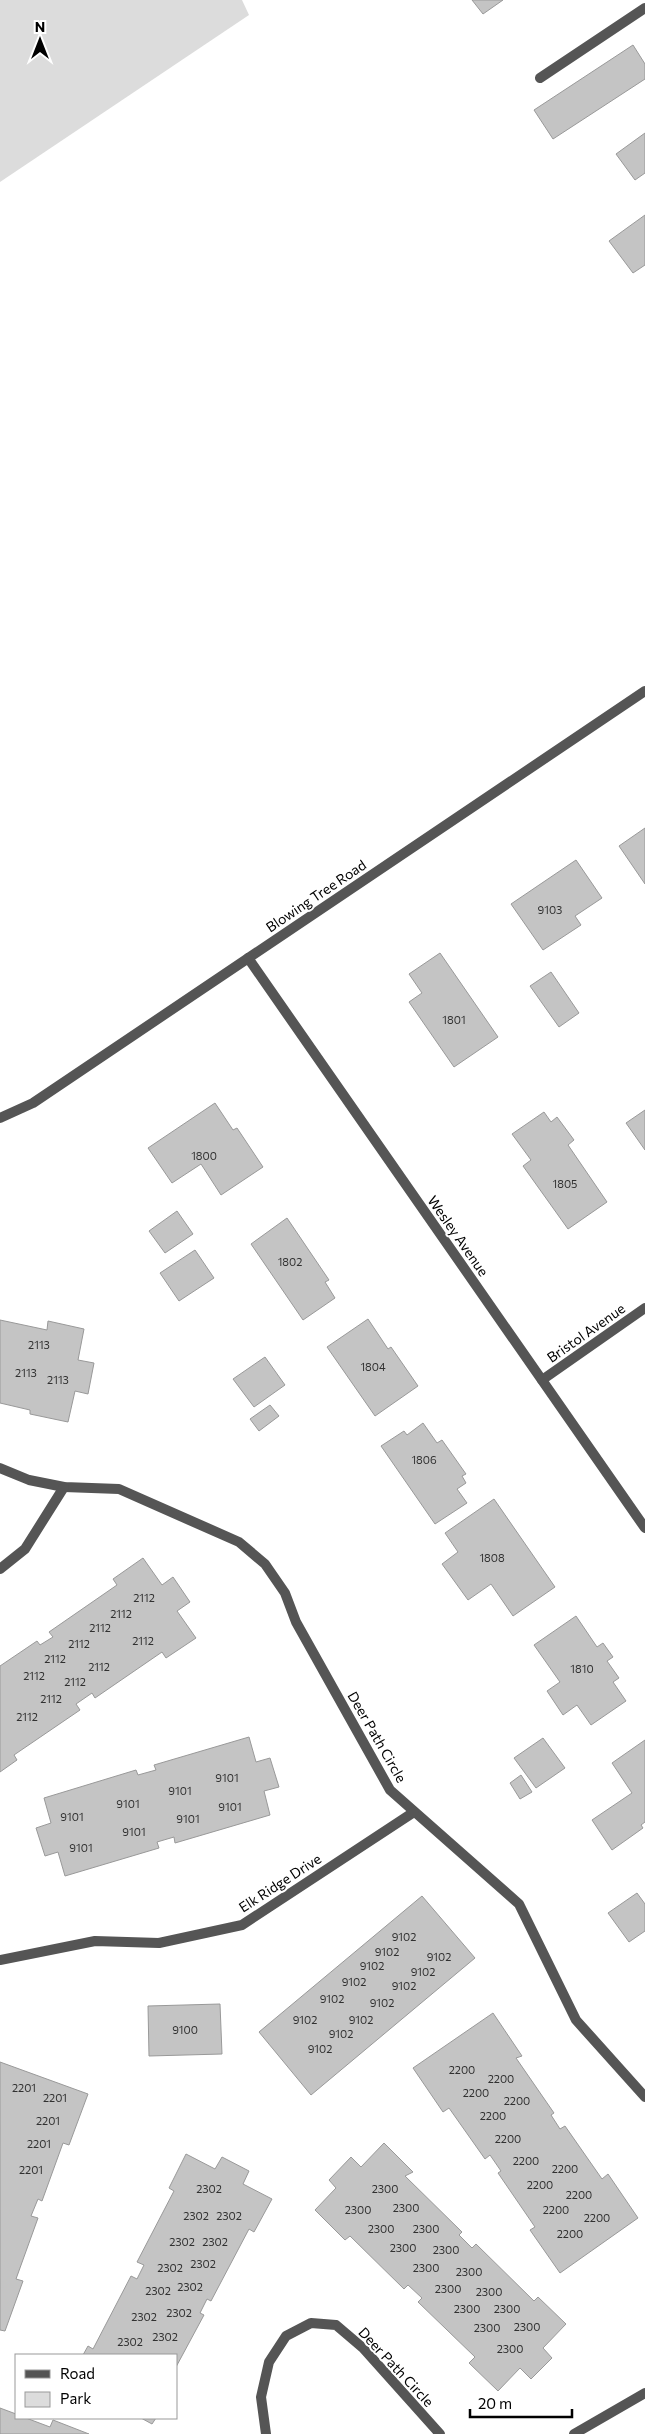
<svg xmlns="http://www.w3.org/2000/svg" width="645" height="2434" font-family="Commissioner,sans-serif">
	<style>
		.green { fill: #dcdcdc }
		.building { fill: #c4c4c4; stroke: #999 }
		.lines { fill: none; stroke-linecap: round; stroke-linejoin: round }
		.minor { stroke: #555; stroke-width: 10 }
		.labels { text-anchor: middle; stroke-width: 4; stroke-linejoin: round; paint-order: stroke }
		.number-label { font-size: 11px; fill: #313131 }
		.street-label { font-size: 14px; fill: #000; stroke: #fff }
	</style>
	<rect width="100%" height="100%" fill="#fff"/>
	<path class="green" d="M0,0H242L249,15L0,182Z"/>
	<g class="building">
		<path d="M472,0H503L483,14Z"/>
		<path d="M633,45L645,64V79L553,139L534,110Z"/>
		<path d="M645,133V173L635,180L616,154Z"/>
		<path d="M645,215V265L633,273L609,241Z"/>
		<path d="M645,828V884L619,846Z"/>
		<path d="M576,860L602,898L575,916L581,925L543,950L511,904Z"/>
		<path d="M440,953L498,1037L454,1067L409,1002L422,993L409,974Z"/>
		<path d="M551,972L579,1013L559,1027L530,986Z"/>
		<path d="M215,1103L233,1130L237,1128L263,1167L221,1195L201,1164L172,1183L148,1148Z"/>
		<path d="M645,1110V1150L626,1123Z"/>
		<path d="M544,1112L551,1122L557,1117L574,1140L568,1145L607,1202L568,1229L523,1166L531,1160L512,1134Z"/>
		<path d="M177,1211L193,1234L165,1253L149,1231Z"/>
		<path d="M287,1218L329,1280L325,1282L335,1298L303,1320L251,1244Z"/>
		<path d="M195,1250L214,1278L179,1301L160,1273Z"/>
		<path d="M368,1319L388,1349L391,1347L418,1386L375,1416L327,1347Z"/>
		<path d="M0,1320L47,1330L48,1321L84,1329L78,1360L94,1363L88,1394L75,1391L68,1422L30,1414V1410L0,1403Z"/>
		<path d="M265,1357L285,1385L254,1407L233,1379Z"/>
		<path d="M270,1405L279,1416L259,1431L250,1419Z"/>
		<path d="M423,1423L437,1443L442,1440L466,1474L462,1476L466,1483L457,1489L467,1503L435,1524L381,1446L404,1431L407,1435Z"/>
		<path d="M494,1499L555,1587L513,1616L491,1584L468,1600L442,1564L458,1552L445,1533Z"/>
		<path d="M143,1558L162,1585L173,1577L190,1602L177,1611L196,1638L166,1658L162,1652L95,1698L92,1693L76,1704L80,1710L14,1755L17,1760L0,1772V1666L37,1641L40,1645L53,1637L49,1632L117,1585L113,1579Z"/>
		<path d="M576,1616L597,1647L603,1643L613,1657L607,1661L619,1678L613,1682L626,1701L591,1725L577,1705L563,1715L547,1691L560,1682L534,1645Z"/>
		<path d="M249,1737L256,1762L270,1758L279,1787L264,1791L270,1815L175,1843L174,1837L157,1842L159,1848L65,1876L58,1852L45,1856L36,1828L51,1823L44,1798L136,1770L138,1775L156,1770L154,1765Z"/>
		<path d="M543,1738L565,1768L536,1788L514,1758Z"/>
		<path d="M645,1740V1822L641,1825L643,1828L612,1850L592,1820L632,1793L612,1763Z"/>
		<path d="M521,1775L532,1792L520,1799L510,1783Z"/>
		<path d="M637,1893L645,1904V1931L629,1942L608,1913Z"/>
		<path d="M422,1896L475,1958L311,2095L259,2032Z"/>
		<path d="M220,2004L222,2054L149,2056L148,2006Z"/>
		<path d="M493,2013L522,2056L516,2058L554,2113L551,2115L560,2129L565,2126L602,2179L608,2174L638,2218L560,2273L530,2230L535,2227L498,2173L501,2171L490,2155L485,2159L449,2108L443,2112L413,2068Z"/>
		<path d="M0,2062L88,2094L69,2145L63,2143L42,2201L38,2199L31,2216L38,2218L16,2279L23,2281L5,2331L0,2330Z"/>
		<path d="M384,2143L413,2172L405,2176L462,2232L459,2235L472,2248L476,2244L534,2301L538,2297L566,2324L543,2348L552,2358L531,2379L520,2368L498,2391L469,2363L475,2357L418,2302L422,2298L408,2285L404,2289L350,2236L345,2240L315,2210L336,2188L329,2180L351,2157L361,2167Z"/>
		<path d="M186,2154L215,2169L222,2157L249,2171L243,2184L272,2199L254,2232L249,2229L211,2301L207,2299L200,2313L204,2315L176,2367V2355H83L88,2346L93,2349L131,2276L137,2279L144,2265L137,2262L174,2191L169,2188Z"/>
		<path d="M0,2408L16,2414V2418H26L50,2427L53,2420L89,2434H0Z"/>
		<path d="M141,2418H156L152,2424Z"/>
	</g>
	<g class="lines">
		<g class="minor">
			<path d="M540,78L645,8"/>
			<path d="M248,958L645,1528"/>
			<path d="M0,1118L33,1103L645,691"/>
			<path d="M542,1380L645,1308"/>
			<path d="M0,1468L29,1480L64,1487L119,1489L239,1542L265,1564L285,1593L296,1622L390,1790L519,1904L576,2020L645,2097"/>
			<path d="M0,1569L25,1549L64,1487"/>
			<path d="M0,1960L95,1941L159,1943L242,1925L414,1812"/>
			<path d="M266,2434L261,2397L269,2362L286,2336L311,2323L336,2325L363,2348L440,2434"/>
			<path d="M574,2434L645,2393"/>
		</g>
	</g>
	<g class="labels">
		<g class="number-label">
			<text x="550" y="914">9103</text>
			<text x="454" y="1024">1801</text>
			<text x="204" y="1160">1800</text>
			<text x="565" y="1188">1805</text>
			<text x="290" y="1266">1802</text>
			<text x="39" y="1349">2113</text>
			<text x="373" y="1371">1804</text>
			<text x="26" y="1377">2113</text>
			<text x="58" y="1384">2113</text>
			<text x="424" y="1464">1806</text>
			<text x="492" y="1562">1808</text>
			<text x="144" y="1602">2112</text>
			<text x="121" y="1618">2112</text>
			<text x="100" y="1632">2112</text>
			<text x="143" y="1645">2112</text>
			<text x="79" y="1648">2112</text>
			<text x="55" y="1663">2112</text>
			<text x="99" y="1671">2112</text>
			<text x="582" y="1673">1810</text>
			<text x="34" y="1680">2112</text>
			<text x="75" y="1686">2112</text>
			<text x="51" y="1703">2112</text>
			<text x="27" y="1721">2112</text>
			<text x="227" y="1782">9101</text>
			<text x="180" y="1795">9101</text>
			<text x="128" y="1808">9101</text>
			<text x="230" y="1811">9101</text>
			<text x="72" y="1821">9101</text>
			<text x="188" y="1823">9101</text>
			<text x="134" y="1836">9101</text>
			<text x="81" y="1852">9101</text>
			<text x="404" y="1941">9102</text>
			<text x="387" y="1956">9102</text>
			<text x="439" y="1961">9102</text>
			<text x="372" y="1970">9102</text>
			<text x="423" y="1976">9102</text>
			<text x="354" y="1986">9102</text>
			<text x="404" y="1990">9102</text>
			<text x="332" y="2003">9102</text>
			<text x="382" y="2007">9102</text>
			<text x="305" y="2024">9102</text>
			<text x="361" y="2024">9102</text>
			<text x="185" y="2034">9100</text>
			<text x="341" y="2038">9102</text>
			<text x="320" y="2053">9102</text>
			<text x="462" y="2074">2200</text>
			<text x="501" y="2083">2200</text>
			<text x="24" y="2092">2201</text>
			<text x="476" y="2097">2200</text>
			<text x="55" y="2102">2201</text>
			<text x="517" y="2105">2200</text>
			<text x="493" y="2120">2200</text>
			<text x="48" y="2125">2201</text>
			<text x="508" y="2143">2200</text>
			<text x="39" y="2148">2201</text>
			<text x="526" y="2165">2200</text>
			<text x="565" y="2173">2200</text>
			<text x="31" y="2174">2201</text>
			<text x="540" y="2189">2200</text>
			<text x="209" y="2193">2302</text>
			<text x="385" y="2193">2300</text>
			<text x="579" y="2199">2200</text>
			<text x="406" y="2212">2300</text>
			<text x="358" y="2214">2300</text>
			<text x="556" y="2214">2200</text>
			<text x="196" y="2220">2302</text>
			<text x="229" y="2220">2302</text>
			<text x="597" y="2222">2200</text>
			<text x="381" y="2233">2300</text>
			<text x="426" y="2233">2300</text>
			<text x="570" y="2238">2200</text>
			<text x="182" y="2246">2302</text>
			<text x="215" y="2246">2302</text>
			<text x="403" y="2252">2300</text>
			<text x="446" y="2254">2300</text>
			<text x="203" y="2268">2302</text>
			<text x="170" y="2272">2302</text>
			<text x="426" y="2272">2300</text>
			<text x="469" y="2276">2300</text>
			<text x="190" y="2291">2302</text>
			<text x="448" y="2293">2300</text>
			<text x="158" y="2295">2302</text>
			<text x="489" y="2296">2300</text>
			<text x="467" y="2313">2300</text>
			<text x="507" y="2313">2300</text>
			<text x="179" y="2317">2302</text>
			<text x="144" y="2321">2302</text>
			<text x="527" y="2331">2300</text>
			<text x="487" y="2332">2300</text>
			<text x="165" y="2341">2302</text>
			<text x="130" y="2346">2302</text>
			<text x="510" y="2353">2300</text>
		</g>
		<g class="street-label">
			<text transform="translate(316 896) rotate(-34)" y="5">Blowing Tree Road</text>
			<text transform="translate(458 1236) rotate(55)" y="5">Wesley Avenue</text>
			<text transform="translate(586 1333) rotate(-35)" y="5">Bristol Avenue</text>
			<text transform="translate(377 1737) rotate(60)" y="5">Deer Path Circle</text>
			<text transform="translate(280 1883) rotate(-33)" y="5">Elk Ridge Drive</text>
			<text transform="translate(396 2367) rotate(47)" y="5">Deer Path Circle</text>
		</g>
	</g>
	<rect x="15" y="2354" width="162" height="65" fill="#ffffff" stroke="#999999"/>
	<rect x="25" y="2370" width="25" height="8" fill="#555555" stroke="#999999"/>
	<text x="60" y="2379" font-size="15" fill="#000000">Road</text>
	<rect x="25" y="2392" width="25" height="15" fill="#dcdcdc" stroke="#999999"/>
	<text x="60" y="2404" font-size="15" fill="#000000">Park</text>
	<g transform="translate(40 40)" stroke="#ffffff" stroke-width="4" paint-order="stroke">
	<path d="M0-4L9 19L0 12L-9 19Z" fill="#000000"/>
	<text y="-8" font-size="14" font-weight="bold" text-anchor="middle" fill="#000000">N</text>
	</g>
	<path d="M470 2409v8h102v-8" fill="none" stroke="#000000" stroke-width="2.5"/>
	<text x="478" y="2409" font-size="15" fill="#000000" stroke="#ffffff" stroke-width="4" paint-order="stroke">20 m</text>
</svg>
